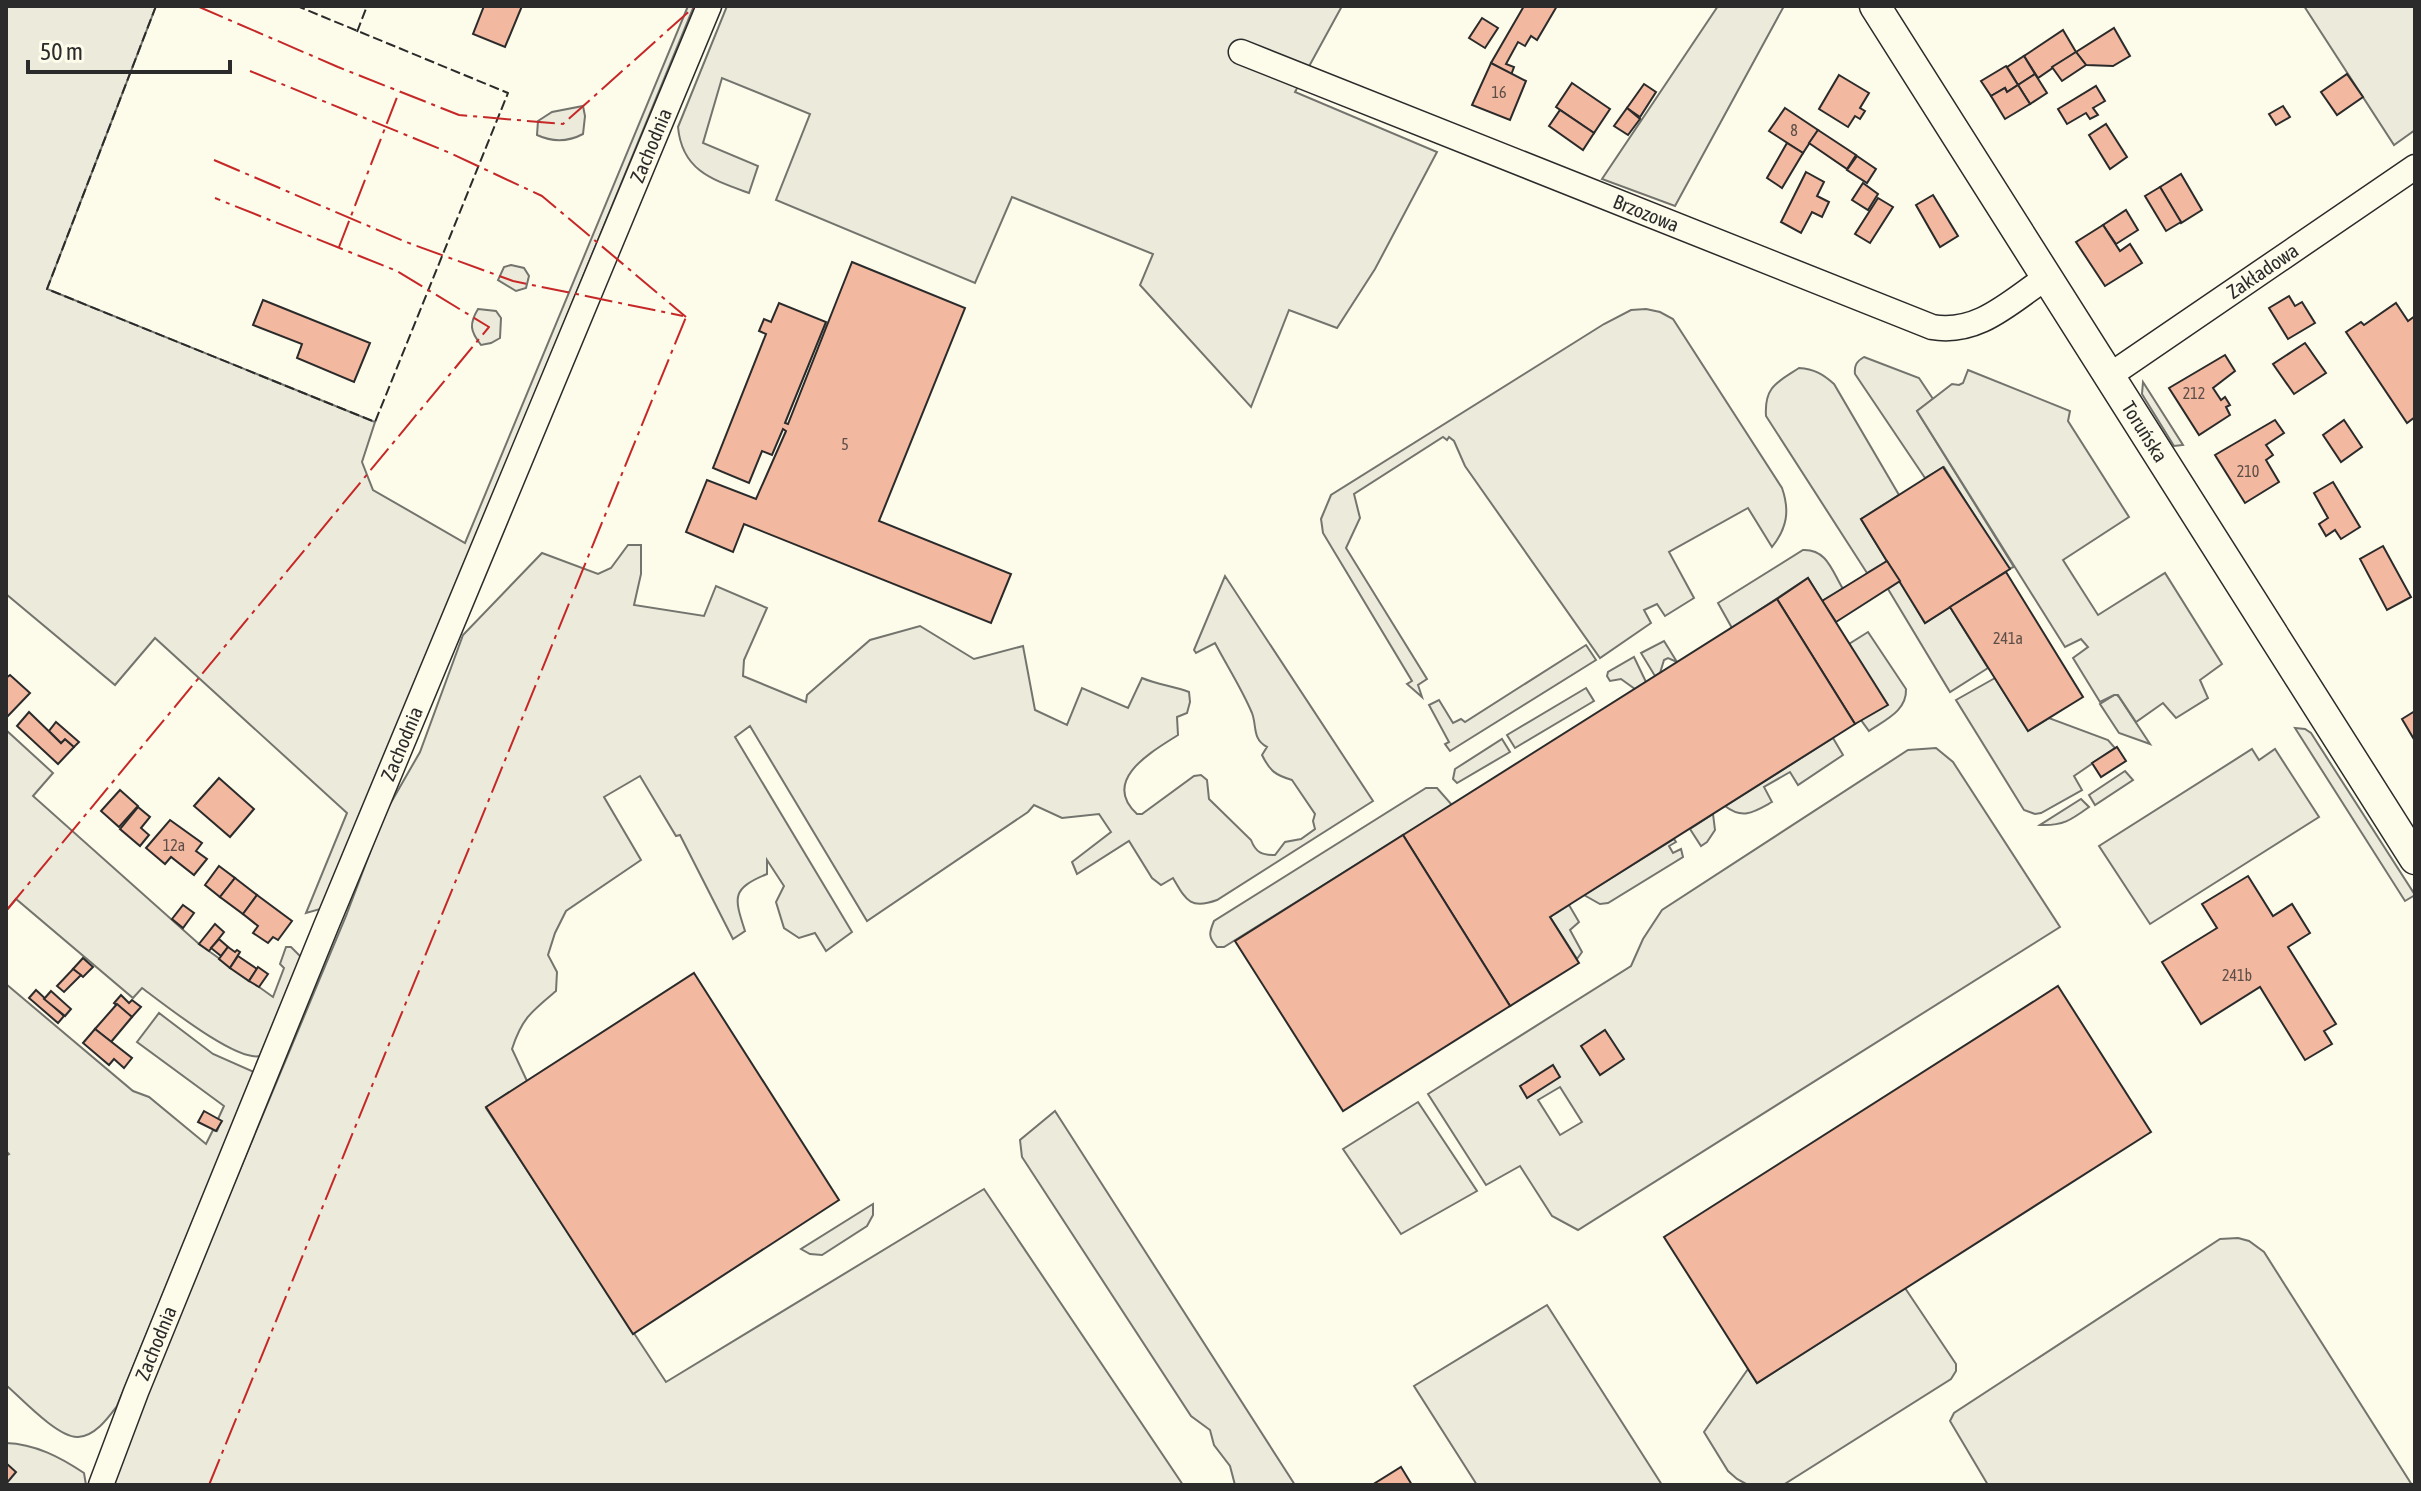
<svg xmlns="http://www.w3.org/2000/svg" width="2421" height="1491" font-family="'Asap Condensed',sans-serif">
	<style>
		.green { fill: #ecebdb; stroke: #74746e; stroke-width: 2; fill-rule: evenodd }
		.parking { fill: #eceadb; stroke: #74746e; stroke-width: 2 }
		.building { fill: #f2b8a0; stroke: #2b2b2b; stroke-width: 2 }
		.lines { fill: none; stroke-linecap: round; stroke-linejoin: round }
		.minor-casing { stroke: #2b2b2b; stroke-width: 27 }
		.tertiary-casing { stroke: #2b2b2b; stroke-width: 33 }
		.minor { stroke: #fdfbea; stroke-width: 24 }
		.tertiary { stroke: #fdfbea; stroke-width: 30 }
		.fence { stroke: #2b2b2b; stroke-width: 2; stroke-dasharray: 10 4; stroke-linecap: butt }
		.power { stroke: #c62828; stroke-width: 2; stroke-dasharray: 28 6 4 6; stroke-linecap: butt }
		.labels { text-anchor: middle; stroke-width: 6; stroke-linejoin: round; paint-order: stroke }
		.number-label { font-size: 16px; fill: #5d4e48 }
		.street-label { font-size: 20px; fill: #2b2b2b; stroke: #fdfbea }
	</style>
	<rect width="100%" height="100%" fill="#fdfbea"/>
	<g class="green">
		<path d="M6,6H156L47,289L375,422L362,462L373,490L465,543L688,6H694L324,908L306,913L347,813L155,638L115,685L6,594Z"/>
		<path d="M727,6H1342L1295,92L1437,152L1375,269L1337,328L1289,310L1251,407L1140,285L1153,254L1012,197L975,283L776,200L810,114L722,78L703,143L758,166L749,193C713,180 682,171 678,127Z"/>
		<path d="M1718,6H1784L1675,206L1602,179Z"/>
		<path d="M2304,6H2415V130L2394,145Z"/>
		<path d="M583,106L585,116L583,134C568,142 552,142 537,135L538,121L552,112Z"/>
		<path d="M511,265L524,268L529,276L526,288L516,291L498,280L504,267Z"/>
		<path d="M478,309L496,311L501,318L500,338L491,343L481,345C470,331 469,324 478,309Z"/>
		<path d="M1646,309L1660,312L1673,319L1782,488C1790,511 1787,528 1772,547L1748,508L1669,552L1694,598L1665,616L1657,604L1644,610L1651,623L1600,658L1465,466L1454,441L1449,437L1447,440L1443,437L1354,494L1360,518L1346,548L1427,679L1418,685L1422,697L1407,684L1412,681L1323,533L1321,519L1331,495L1604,324L1631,310Z"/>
		<path d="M1864,357L1919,378L1933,399L1917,411L2014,567L2008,569L1944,467L1925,478L1855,374C1854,365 1857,361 1864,357Z"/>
		<path d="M1799,368C1814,369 1823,374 1834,384L1899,495L1861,519L1887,561L1867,573L1766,416C1764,386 1778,382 1799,368Z"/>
		<path d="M2143,382L2183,445L2174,446L2145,399L2142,394Z"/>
		<path d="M628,545H641V574L634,605L704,616L716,586L767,608L744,660L743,676L806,702L807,695L870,640L920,626L974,659L1023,646L1035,710L1067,725L1082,688L1128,708L1142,678C1158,685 1174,686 1189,692L1190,702L1187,713L1177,717L1178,735C1153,751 1100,780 1137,814H1142L1194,776L1201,775L1207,780L1209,799L1251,840C1256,853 1262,855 1275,855L1285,842L1301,839L1315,829L1313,821L1315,814L1292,780C1275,775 1270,771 1262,755L1267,747C1252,739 1257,726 1252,713C1242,689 1227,666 1215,643L1196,653L1194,650L1225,576L1373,801L1217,900C1190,910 1186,900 1173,878L1161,885L1152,878L1129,841L1077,874L1072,862L1111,832L1099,814L1062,818L1034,805L1028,812L867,921L750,726L735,737L852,932L826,951L815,933L799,938L784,928L776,902L784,886L767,860V874C731,889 734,897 745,931L733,939L680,835L676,836L640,776L604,797L641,860L566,911L555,933L548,955L557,972L556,991C532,1011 522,1018 512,1049L527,1081L486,1108L666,1382L984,1189L1183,1485H108L346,916L385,813L420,752L463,635L542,553L598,574L611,568Z"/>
		<path d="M1803,550C1827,549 1832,571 1843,589L1822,601L1808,578L1732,628L1718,603Z"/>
		<path d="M1900,581L1925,623L1950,607L1988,668L1950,692L1888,589Z"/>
		<path d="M1868,632L1906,689C1907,711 1885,720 1869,731L1861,720L1849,644Z"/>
		<path d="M1664,641L1677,662L1668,658L1664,660L1660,673L1655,676L1641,653Z"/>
		<path d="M1586,645L1596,660L1450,751L1445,744L1449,742L1429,705L1439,700L1453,723L1461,719L1465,722Z"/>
		<path d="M1634,657L1646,682L1635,689L1621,679L1610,681L1607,676L1608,672Z"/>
		<path d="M1995,678L2028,731L2049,718L2108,740L2115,748L2074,776L2082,790L2041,813L2035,814L2024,810L1956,700Z"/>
		<path d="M1586,688L1594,701L1515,748L1507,735Z"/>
		<path d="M2116,694L2119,697L2150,744L2119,733L2100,704Z"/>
		<path d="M2295,728L2305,729L2311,733L2415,895L2405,901Z"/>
		<path d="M6,730L53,773L33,796L199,944L273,997L284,968L280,964L286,947H291L301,957L260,1056C236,1062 164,1004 142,988L133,998L16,899L6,911Z"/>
		<path d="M1833,738L1843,755L1798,785L1790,772L1764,787L1772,802C1754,812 1743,820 1725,806Z"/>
		<path d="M1502,739L1510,752L1457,783L1453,779L1455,769Z"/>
		<path d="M1936,748L1953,762L2060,927L1578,1230L1552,1216L1520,1166L1486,1185L1428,1094L1631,966L1643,939L1662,910L1908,750ZM1560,1087L1582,1122L1560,1135L1538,1100Z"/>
		<path d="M2125,771L2133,780L2095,805L2089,795Z"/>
		<path d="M1426,788H1437L1452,805L1224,947H1217C1208,937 1209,933 1214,921Z"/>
		<path d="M2081,799L2089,807C2071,820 2063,826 2040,825Z"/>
		<path d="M1713,814L1715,830L1707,842L1701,846L1690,829Z"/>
		<path d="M1674,839L1676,842L1669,846L1673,853L1681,849L1683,857L1608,903L1600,904L1584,895Z"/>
		<path d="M1569,905L1579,922L1570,930L1582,952L1577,959L1550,917Z"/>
		<path d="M6,984L133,1091L149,1097L206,1144L213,1130L217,1131L221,1121L218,1119L224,1106L137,1042L159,1013L213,1054L254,1072L117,1406C108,1418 95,1436 78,1437C58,1438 22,1399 6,1385V1156L9,1154L6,1151Z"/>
		<path d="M1418,1102L1477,1191L1401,1234L1343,1149Z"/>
		<path d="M1055,1111L1295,1485H1235L1230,1466L1214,1445L1210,1430L1191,1416L1022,1157L1020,1140Z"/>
		<path d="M873,1204V1215L867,1226L822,1255L810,1254L801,1249Z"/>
		<path d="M2238,1238L2249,1241L2264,1252L2412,1485H1988L1950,1421L1954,1413L2220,1239Z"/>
		<path d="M1905,1288L1956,1364V1371L1951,1379L1783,1485H1748L1737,1479L1728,1471L1704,1432L1748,1369L1757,1383Z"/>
		<path d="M1547,1305L1662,1485H1477L1414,1386Z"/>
		<path d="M6,1443C35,1444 60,1457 84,1473L86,1485H6Z"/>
	</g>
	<g class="parking">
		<path d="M1968,370L2070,411L2068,421L2129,517L2063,560L2098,615L2165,573L2222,664L2200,680L2208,698L2176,718L2163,703L2136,722L2118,695H2114L2100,702L2073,658L2088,647L2081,639L2065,647L1917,411L1952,384L1959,385L1963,383Z"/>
		<path d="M2252,749L2259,760L2275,749L2319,817L2150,924L2099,846Z"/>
	</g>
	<g class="building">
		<path d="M484,6H522L505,47L473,34Z"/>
		<path d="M1524,6H1557L1537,40L1531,36L1525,46L1518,42L1506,64L1514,67L1511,75L1491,63Z"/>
		<path d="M1482,18L1498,28L1485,48L1469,38Z"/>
		<path d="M2114,28L2130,56L2113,66L2086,65L2076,52Z"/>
		<path d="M2063,30L2076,52L2038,78L2024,56Z"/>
		<path d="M2076,52L2086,65L2062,81L2052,67Z"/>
		<path d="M2024,56L2035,74L2018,85L2007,67Z"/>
		<path d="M1491,63L1526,81L1510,120L1472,105Z"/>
		<path d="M2006,66L2018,85L2007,92L2005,88L1991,96L1981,81Z"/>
		<path d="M2035,74L2047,93L2030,104L2018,85Z"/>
		<path d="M2347,74L2363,97L2337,115L2321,92Z"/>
		<path d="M1839,75L1869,93L1860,108L1865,111L1860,119L1855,116L1848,127L1819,109Z"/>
		<path d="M1572,83L1610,109L1594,133L1556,107Z"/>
		<path d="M1644,84L1656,92L1640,117L1627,108Z"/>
		<path d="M2018,85L2030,104L2005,119L1991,96L2005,88L2007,92Z"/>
		<path d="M2096,86L2105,101L2093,108L2098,115L2090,119L2086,113L2067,124L2058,109Z"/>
		<path d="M2283,106L2290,117L2276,125L2269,114Z"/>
		<path d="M1627,108L1640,119L1628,135L1614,126Z"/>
		<path d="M1785,108L1818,130L1803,153L1769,131Z"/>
		<path d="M1560,110L1594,133L1583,150L1549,126Z"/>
		<path d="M2106,124L2127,157L2110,169L2089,135Z"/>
		<path d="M1818,130L1856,155L1847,169L1809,143Z"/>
		<path d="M1787,143L1803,153L1782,188L1767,178Z"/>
		<path d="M1857,156L1876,169L1867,183L1847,170Z"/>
		<path d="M1806,172L1824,182L1817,196L1829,202L1822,217L1812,212L1801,233L1781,222Z"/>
		<path d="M2181,174L2202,210L2181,223L2160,187Z"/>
		<path d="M1863,183L1878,194L1868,210L1852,200Z"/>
		<path d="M2160,187L2181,222L2166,231L2145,196Z"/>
		<path d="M1933,195L1958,236L1940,247L1916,205Z"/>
		<path d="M1878,198L1893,207L1870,243L1855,234Z"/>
		<path d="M2126,210L2138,230L2116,244L2103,225Z"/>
		<path d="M2103,225L2120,251L2130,244L2142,263L2105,286L2076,242Z"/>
		<path d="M852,262L965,308L879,521L1011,574L991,623L744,524L733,552L686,532L707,480L756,499L786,431L783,429L772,455L762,451L749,483L713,468L766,334L759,331L764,319L771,322L779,303L826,322L785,423L788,424Z"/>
		<path d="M2289,296L2295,306L2302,302L2315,323L2288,339L2269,308Z"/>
		<path d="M263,300L370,343L354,382L297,358L302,344L253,325Z"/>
		<path d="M2396,303L2408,321L2415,316V417L2407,423L2346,332L2361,322L2364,325Z"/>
		<path d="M2305,343L2326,373L2294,394L2273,364Z"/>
		<path d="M2225,355L2235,371L2213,388L2221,400L2225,397L2230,405L2226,407L2230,415L2199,435L2169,388Z"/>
		<path d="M2275,420L2284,433L2266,445L2273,455L2266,460L2279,482L2245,503L2215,455Z"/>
		<path d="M2344,420L2362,447L2341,462L2323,435Z"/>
		<path d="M1943,467L2010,569L1925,623L1861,519Z"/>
		<path d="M2333,482L2360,527L2341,539L2335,530L2326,536L2319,524L2328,518L2314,493Z"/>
		<path d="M2383,546L2411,597L2387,610L2360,559Z"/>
		<path d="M1887,561L1900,581L1836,622L1822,601Z"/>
		<path d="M2006,572L2083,697L2028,731L1950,607Z"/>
		<path d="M1808,578L1888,705L1855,724L1777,599Z"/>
		<path d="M1777,599L1855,724L1550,917L1579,963L1510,1006L1403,835Z"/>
		<path d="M10,675L30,693L6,718V678Z"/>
		<path d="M2415,711V741L2402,719Z"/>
		<path d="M29,712L61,743L65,739L74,747L58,764L17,726Z"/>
		<path d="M56,722L79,742L74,747L65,739L61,743L49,731Z"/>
		<path d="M2117,747L2126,761L2101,777L2092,763Z"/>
		<path d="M219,778L254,809L230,837L194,806Z"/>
		<path d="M120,790L138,806L119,827L101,811Z"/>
		<path d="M138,807L150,817L141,828L149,835L140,846L120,829Z"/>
		<path d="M170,820L202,843L196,851L207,859L194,875L171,857L165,864L146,848Z"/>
		<path d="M1403,835L1510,1006L1343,1111L1235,941Z"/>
		<path d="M219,866L235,878L220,897L205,885Z"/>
		<path d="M2248,876L2273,916L2292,904L2310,933L2288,947L2336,1024L2324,1031L2332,1044L2305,1060L2260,987L2201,1024L2162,962L2217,928L2202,904Z"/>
		<path d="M235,878L257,895L243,914L220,897Z"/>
		<path d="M257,895L292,921L278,940L273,937L268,943L253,933L258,926L243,914Z"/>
		<path d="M183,905L194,913L183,928L172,919Z"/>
		<path d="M215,924L224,932L209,951L199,944Z"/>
		<path d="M219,939L228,947L221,956L211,948Z"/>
		<path d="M228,947L235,952L237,950L240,952L230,968L219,959Z"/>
		<path d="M238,956L257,969L249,981L230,968Z"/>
		<path d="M83,958L93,967L83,977L73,969Z"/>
		<path d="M258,967L268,974L259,987L249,981Z"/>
		<path d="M73,969L81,975L64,992L57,986Z"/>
		<path d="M694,973L839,1200L633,1334L486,1107Z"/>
		<path d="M2058,986L2151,1132L1757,1383L1664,1237Z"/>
		<path d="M36,990L64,1016L58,1023L29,998Z"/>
		<path d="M51,991L71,1009L65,1016L44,999Z"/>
		<path d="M121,995L129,1003L132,1000L141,1007L132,1017L114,1003Z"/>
		<path d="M117,1004L132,1017L111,1042L95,1029Z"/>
		<path d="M95,1029L132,1058L124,1068L114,1059L109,1065L83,1043Z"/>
		<path d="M1605,1030L1624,1059L1600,1075L1581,1046Z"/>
		<path d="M1553,1065L1560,1077L1527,1098L1520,1086Z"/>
		<path d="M204,1111L222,1121L216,1131L198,1122Z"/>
		<path d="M6,1463L16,1472L6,1484Z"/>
		<path d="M1401,1467L1412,1485H1372Z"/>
	</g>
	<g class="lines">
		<defs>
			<g id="minor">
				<path id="s1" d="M1241,52L1932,327C1978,335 2010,302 2047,277"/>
				<path id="s2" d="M2109,376L2415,167"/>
				<path id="s3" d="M101,1485L136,1392L326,926L709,6"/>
			</g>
			<g id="tertiary">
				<path id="s4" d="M1875,6L2415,859"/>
			</g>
		</defs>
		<use href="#minor" class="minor-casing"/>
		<use href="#tertiary" class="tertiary-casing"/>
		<use href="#minor" class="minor"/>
		<use href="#tertiary" class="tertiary"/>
		<g class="fence">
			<path d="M156,6L47,289L375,422L508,93L297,6"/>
			<path d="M357,32L367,6"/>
		</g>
		<g class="power">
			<path d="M197,6L338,67L459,115L563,124L695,6"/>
			<path d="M250,71L450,153L542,196L686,317"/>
			<path d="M214,160L406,242L513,281L683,316"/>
			<path d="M339,247L399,92"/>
			<path d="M6,911L489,327L397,271L215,198"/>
			<path d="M209,1485L686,317"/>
		</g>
	</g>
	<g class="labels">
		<g class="number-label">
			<text x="1499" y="98">16</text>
			<text x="1794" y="136">8</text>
			<text x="2194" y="399">212</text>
			<text x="845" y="450">5</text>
			<text x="2248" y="477">210</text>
			<text x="2008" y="644">241a</text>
			<text x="174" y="851">12a</text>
			<text x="2237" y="981">241b</text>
		</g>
		<g class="street-label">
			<text dy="7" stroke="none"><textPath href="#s3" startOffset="1448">Zachodnia</textPath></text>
			<text dy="7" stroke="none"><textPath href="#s1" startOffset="436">Brzozowa</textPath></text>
			<text dy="7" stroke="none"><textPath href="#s2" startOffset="186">Zakładowa</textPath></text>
			<text dy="7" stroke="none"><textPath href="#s4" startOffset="504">Toruńska</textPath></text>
			<text dy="7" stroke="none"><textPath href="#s3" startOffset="800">Zachodnia</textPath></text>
			<text dy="7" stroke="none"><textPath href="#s3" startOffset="152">Zachodnia</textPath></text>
		</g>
	</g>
	<rect width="2421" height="1491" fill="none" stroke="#2b2b2b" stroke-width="16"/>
	<path d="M28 60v12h202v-12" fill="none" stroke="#2b2b2b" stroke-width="4"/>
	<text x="40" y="60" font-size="24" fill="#2b2b2b" stroke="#fdfbea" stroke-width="6" paint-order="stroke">50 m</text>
</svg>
